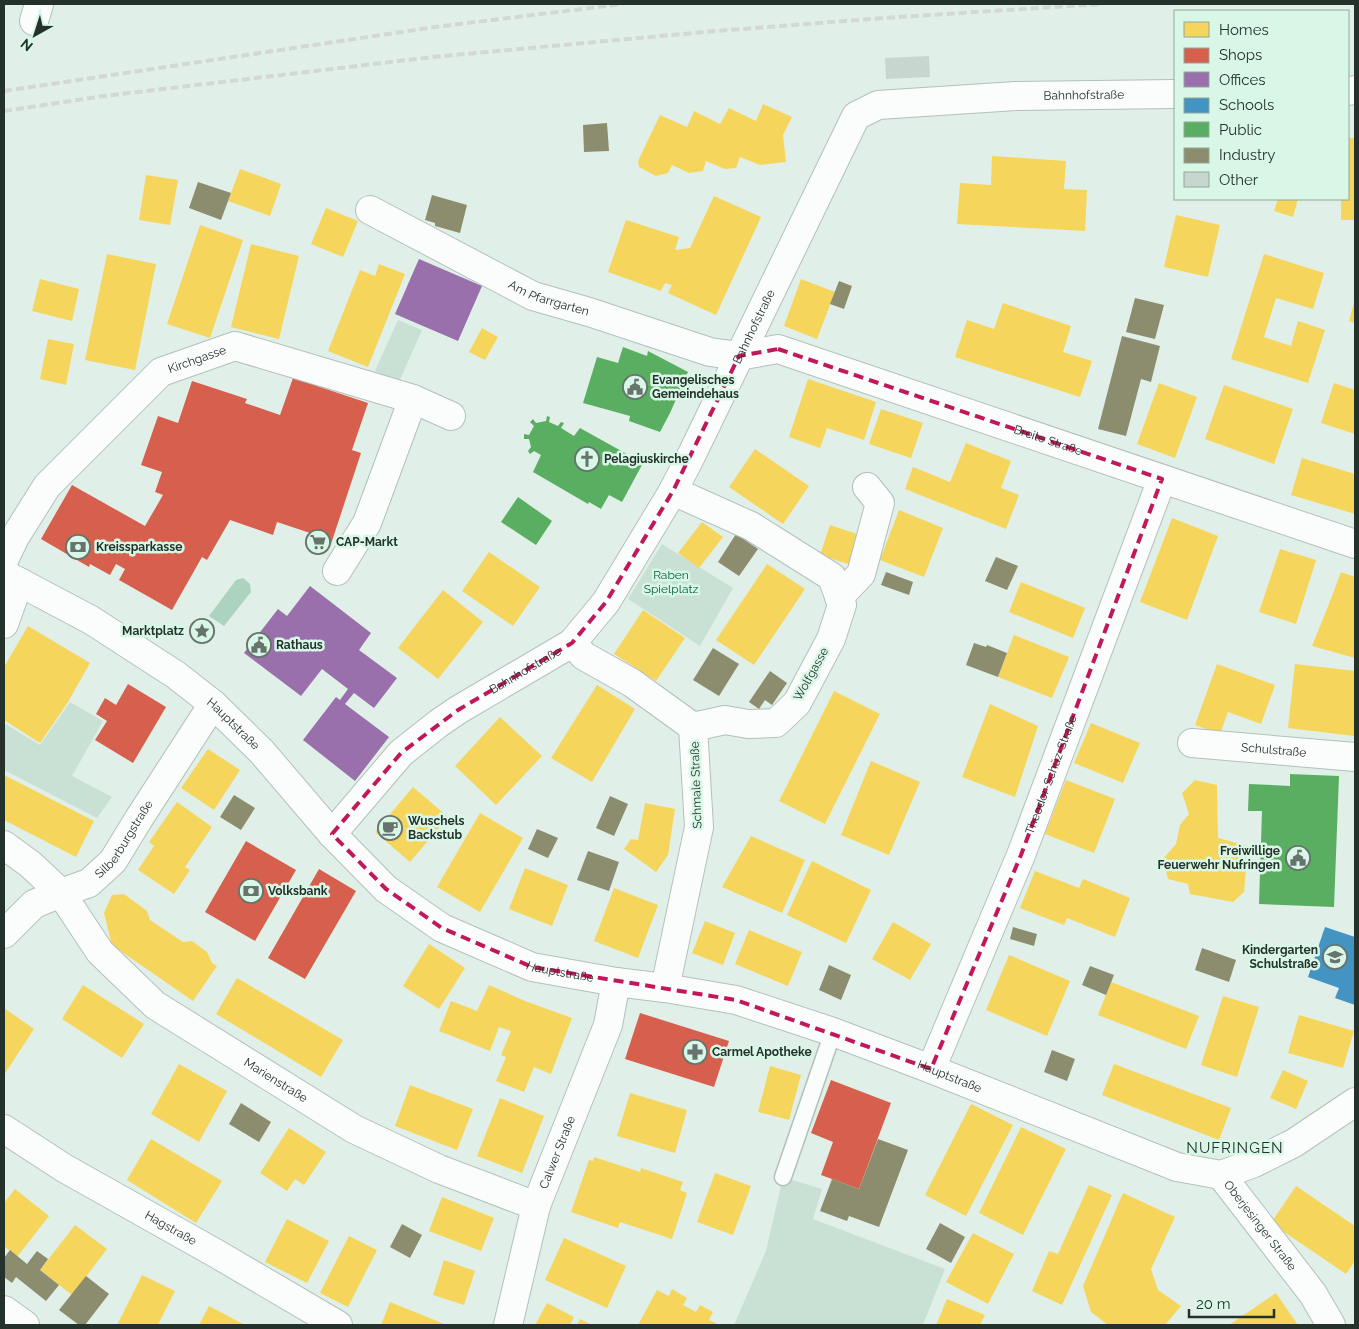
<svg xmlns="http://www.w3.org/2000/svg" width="1359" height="1329" font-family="Raleway,sans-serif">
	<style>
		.green { fill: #c9e1d4 }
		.water { fill: #acd3bf }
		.homes { fill: #f6d55c }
		.shops { fill: #d6604d }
		.offices { fill: #9970ab }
		.schools { fill: #4393c3 }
		.public { fill: #5aae61 }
		.industry { fill: #8c8c6e }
		.building { fill: #c7d7cf }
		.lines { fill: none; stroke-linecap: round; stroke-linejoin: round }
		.lane-casing { stroke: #b3c0ba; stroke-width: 19 }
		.street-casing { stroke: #b3c0ba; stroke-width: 30 }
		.secondary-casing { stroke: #b3c0ba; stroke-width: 30 }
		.lane { stroke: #fafdfc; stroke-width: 16 }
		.street { stroke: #fafdfc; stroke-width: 28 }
		.secondary { stroke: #fafdfc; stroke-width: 28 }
		.rail { stroke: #d3d7d5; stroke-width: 4; stroke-dasharray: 8 4; stroke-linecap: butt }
		.marked { fill: none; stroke: #c2185b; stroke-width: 4; stroke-dasharray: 10 6; stroke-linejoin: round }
		.labels { text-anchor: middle; stroke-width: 5; stroke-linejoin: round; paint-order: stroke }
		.street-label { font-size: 12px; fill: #25312b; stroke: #d9f7e7 }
		.poi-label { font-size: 12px; font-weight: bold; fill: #25312b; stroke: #d9f7e7; text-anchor: start }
		.park-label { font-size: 12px; fill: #096242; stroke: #d9f7e7 }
		.quarter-label { font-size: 15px; letter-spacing: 1px; fill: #25312b; stroke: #d9f7e7 }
	</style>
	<rect width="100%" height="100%" fill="#e0f0e8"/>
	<g class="green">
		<path d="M398,320L422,330L399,382L375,371Z"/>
		<path d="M662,544L733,588L700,646L628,599Z"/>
		<path d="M70,702L103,721L72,776L112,797L97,818L4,770V723L40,745Z"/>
		<path d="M783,1177L822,1189L813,1219L945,1269L923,1325H734L766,1251Z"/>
	</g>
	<path class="water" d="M243,578L250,584L251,592L224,626L209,616L236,580Z"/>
	<g class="homes">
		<path d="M763,104L792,117L783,135L786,162L760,165L740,157L736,168L725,169L706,161L703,171L689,173L672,165L668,173L656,176L639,167L638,161L660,115L687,127L694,111L720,124L729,108L756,121Z"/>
		<path d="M1348,138H1355V220H1341V199H1348Z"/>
		<path d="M992,156L1066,161L1064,189L1087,190L1085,231L957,224L960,183L991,185Z"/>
		<path d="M240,169L281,184L270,216L228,201Z"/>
		<path d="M146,175L178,180L170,225L139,220Z"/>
		<path d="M714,196L761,217L716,315L668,293L672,285L665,283L661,291L608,272L626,220L679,237L675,250L690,248Z"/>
		<path d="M1278,199H1298L1293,217L1274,211Z"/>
		<path d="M326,208L358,221L343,257L311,244Z"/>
		<path d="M1176,215L1220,225L1208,277L1164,267Z"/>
		<path d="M200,225L243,240L210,338L167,324Z"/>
		<path d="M251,244L299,256L279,339L231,327Z"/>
		<path d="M107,254L156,264L135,370L85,360Z"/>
		<path d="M1264,254L1324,273L1313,309L1276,298L1264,337L1291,346L1298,321L1325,330L1308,383L1231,359Z"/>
		<path d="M379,264L405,274L368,367L328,351L360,270L375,276Z"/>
		<path d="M40,279L79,289L72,321L32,311Z"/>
		<path d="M801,279L835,292L817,339L784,326Z"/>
		<path d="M1355,298V323L1349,321Z"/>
		<path d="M1003,303L1071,326L1063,352L1092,361L1080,397L955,357L967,320L994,329Z"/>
		<path d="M482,328L498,337L485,360L469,352Z"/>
		<path d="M48,339L74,344L66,385L40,379Z"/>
		<path d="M808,379L876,402L864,440L827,428L820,448L789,437Z"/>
		<path d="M1159,383L1197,397L1175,458L1137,444Z"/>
		<path d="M1334,383L1355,390V434L1321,423Z"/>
		<path d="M1224,385L1293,409L1274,464L1205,439Z"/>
		<path d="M881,409L923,423L911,458L869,444Z"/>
		<path d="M966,443L1011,461L1001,488L1019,495L1006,529L905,489L913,467L950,482Z"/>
		<path d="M755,449L809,486L783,524L729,487Z"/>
		<path d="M1302,458L1355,474V514L1291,495Z"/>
		<path d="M899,510L943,528L924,577L880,560Z"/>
		<path d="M1172,518L1218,536L1187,620L1140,602Z"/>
		<path d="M702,522L723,537L699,568L678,553Z"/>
		<path d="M830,525L860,535L851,565L820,555Z"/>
		<path d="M1280,549L1316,560L1296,624L1259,612Z"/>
		<path d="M489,552L540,587L513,626L462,591Z"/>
		<path d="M767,564L805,589L754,665L716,640Z"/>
		<path d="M1341,572L1355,577V658L1312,646L1327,609Z"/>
		<path d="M1021,582L1085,608L1073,638L1009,612Z"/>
		<path d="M443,590L483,622L438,679L398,648Z"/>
		<path d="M643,610L685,638L656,681L614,654Z"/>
		<path d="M28,626L90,663L68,702L40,743L4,720V667Z"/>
		<path d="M1014,635L1069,657L1052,698L998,677Z"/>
		<path d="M1217,664L1275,685L1261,724L1228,712L1220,734L1195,725Z"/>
		<path d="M1295,664L1355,671V723L1354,736L1288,728Z"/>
		<path d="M597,685L635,709L592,782L551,758Z"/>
		<path d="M834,691L880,714L825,824L779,801Z"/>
		<path d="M990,704L1038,726L1015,797L962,777Z"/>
		<path d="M500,717L542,756L496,805L455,766Z"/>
		<path d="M1091,723L1140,743L1123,783L1074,763Z"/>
		<path d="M208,749L240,770L214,810L181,788Z"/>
		<path d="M871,761L920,782L889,855L841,835Z"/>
		<path d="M4,775L94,821L76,857L4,820Z"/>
		<path d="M1066,780L1115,799L1094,853L1045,834Z"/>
		<path d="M1195,780L1217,785L1218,838L1248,846L1244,892L1233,902L1190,894L1188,884L1168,879L1163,859L1176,844L1180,825L1189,814L1182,793Z"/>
		<path d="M413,787L448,817L410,862L375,832Z"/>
		<path d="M177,802L212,827L185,867L190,870L174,894L138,870L154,846L149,842Z"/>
		<path d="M645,803L675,809L668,855L656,872L624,849L631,839L638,840Z"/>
		<path d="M480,813L523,838L480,912L437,887Z"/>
		<path d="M751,836L805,860L782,913L722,887Z"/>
		<path d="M812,861L871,890L846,943L787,915Z"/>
		<path d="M525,868L568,885L552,926L509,909Z"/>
		<path d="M1035,871L1079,888L1083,879L1130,898L1115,937L1067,918L1064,925L1020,908Z"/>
		<path d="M614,888L658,905L638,958L594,941Z"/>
		<path d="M124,894L147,911L150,920L183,942L192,941L207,952L212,963L217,966L193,1001L112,945L104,913L112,895Z"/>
		<path d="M705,921L735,933L723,965L692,953Z"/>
		<path d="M893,922L931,944L910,980L872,959Z"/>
		<path d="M749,930L802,952L788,986L735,964Z"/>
		<path d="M429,944L465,968L439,1009L403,986Z"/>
		<path d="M1009,955L1070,981L1047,1036L986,1010Z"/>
		<path d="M237,978L343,1040L321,1077L216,1014Z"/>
		<path d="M1111,982L1199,1016L1186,1049L1098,1015Z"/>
		<path d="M83,985L144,1024L122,1058L62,1019Z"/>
		<path d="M489,985L525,1001L572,1018L551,1074L534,1067L524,1092L496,1081L506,1057L501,1055L511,1031L499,1027L490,1051L439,1031L451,1001L477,1011Z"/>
		<path d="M1223,996L1259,1007L1237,1077L1201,1065Z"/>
		<path d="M4,1008L34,1029L4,1075Z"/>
		<path d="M1299,1015L1354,1031L1343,1068L1288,1053Z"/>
		<path d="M179,1064L227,1091L199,1142L151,1114Z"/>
		<path d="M1114,1064L1231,1108L1219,1140L1102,1095Z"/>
		<path d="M770,1066L801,1075L789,1120L758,1112Z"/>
		<path d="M1283,1070L1308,1081L1296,1109L1270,1098Z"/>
		<path d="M410,1085L473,1109L457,1150L395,1126Z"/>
		<path d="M630,1093L687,1110L675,1153L617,1136Z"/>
		<path d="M500,1098L544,1116L522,1173L477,1156Z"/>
		<path d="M971,1104L1013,1125L966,1216L925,1195Z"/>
		<path d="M1021,1127L1066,1149L1023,1235L979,1213Z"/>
		<path d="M289,1128L326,1152L304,1185L295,1179L287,1191L260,1173Z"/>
		<path d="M151,1139L222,1181L196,1223L127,1180Z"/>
		<path d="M594,1157L640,1172L641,1168L683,1182L680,1190L687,1193L672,1239L620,1222L618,1228L571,1212L589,1160L593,1161Z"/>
		<path d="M715,1173L751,1186L733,1235L697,1222Z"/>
		<path d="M1089,1185L1112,1195L1062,1305L1032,1291L1049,1251L1058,1254Z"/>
		<path d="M1296,1186L1355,1226V1261L1346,1274L1271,1223Z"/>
		<path d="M15,1189L49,1216L17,1257L4,1246V1203Z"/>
		<path d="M1123,1193L1175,1217L1151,1269L1158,1290L1181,1306L1165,1325H1108L1091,1312L1083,1286Z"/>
		<path d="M442,1197L494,1218L481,1251L429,1231Z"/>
		<path d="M287,1219L329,1241L307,1283L265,1262Z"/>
		<path d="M75,1225L107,1249L72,1295L40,1270Z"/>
		<path d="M973,1233L1014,1254L988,1304L946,1282Z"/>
		<path d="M349,1236L377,1250L348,1307L320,1293Z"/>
		<path d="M564,1238L626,1266L607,1308L545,1280Z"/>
		<path d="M444,1260L475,1271L464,1305L433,1295Z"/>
		<path d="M142,1275L175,1291L158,1325H117Z"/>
		<path d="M672,1289L687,1298L683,1305L696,1312L700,1305L713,1312L709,1320L716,1323L715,1325H638L657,1290L669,1296Z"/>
		<path d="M1276,1293L1298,1325H1229Z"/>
		<path d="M947,1299L985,1315L980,1325H936Z"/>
		<path d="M390,1302L447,1325H381Z"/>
		<path d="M547,1303L574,1317L570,1325H535Z"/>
		<path d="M209,1306L245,1325H199Z"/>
		<path d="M580,1319L592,1325H577Z"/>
	</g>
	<g class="shops">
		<path d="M293,378L368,403L352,450L361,453L331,544L327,543L324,551L309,545L313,534L277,522L273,535L230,520L207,560L202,557L172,610L119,580L125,569L116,564L110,575L90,564L89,567L41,539L72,485L145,526L163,495L155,492L162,472L141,465L158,416L178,423L192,381L247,399L245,403L280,415Z"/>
		<path d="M128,684L166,707L133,763L95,740L107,721L96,714L105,698L116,705Z"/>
		<path d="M246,841L296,870L255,941L205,912Z"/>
		<path d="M319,869L356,891L305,979L268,958Z"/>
		<path d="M640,1013L729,1041L714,1087L625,1059Z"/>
		<path d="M831,1080L891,1103L859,1189L821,1175L833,1142L811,1133Z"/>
	</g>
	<g class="offices">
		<path d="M419,259L482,286L458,341L395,314Z"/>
		<path d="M310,586L371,633L359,650L397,678L374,708L354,693L345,704L389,737L355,781L303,740L336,697L340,700L348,689L322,669L301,696L244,653L278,609L287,616Z"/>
	</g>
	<path class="schools" d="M1325,927L1355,937V1005L1335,998L1339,988L1308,977Z"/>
	<g class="public">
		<path d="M623,347L647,356L648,351L688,372L670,413L660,432L629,421L630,416L583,403L597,357L618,363Z"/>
		<path d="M547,416L550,417L549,422L558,426L561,422L564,423L561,428L574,436L580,428L643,463L622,502L609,495L601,509L589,502L588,504L533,472L541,455L534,451L530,454L528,451L531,447L529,439H524V434L529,435L534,426L530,422L533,419L536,423L546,421Z"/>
		<path d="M518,497L552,521L536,545L501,522Z"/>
		<path d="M1290,774L1339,776L1334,907L1259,904L1262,811H1248L1249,784L1290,786Z"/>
	</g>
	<g class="industry">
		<path d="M607,123L609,151L584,152L583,125Z"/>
		<path d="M198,182L231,193L221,220L189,208Z"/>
		<path d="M432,195L467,205L460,233L435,226V223L425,220Z"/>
		<path d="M839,281L852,286L844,309L830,304Z"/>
		<path d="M1135,298L1164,305L1155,339L1126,332Z"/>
		<path d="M1122,336L1160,346L1151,382L1141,379L1126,436L1098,429Z"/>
		<path d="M736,534L758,549L739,576L718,562Z"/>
		<path d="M996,557L1018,566L1007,590L985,581Z"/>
		<path d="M886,572L913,582L909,595L881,585Z"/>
		<path d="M974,643L986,647L987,645L1007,653L998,677L966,665Z"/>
		<path d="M713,648L739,664L719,696L693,680Z"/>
		<path d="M770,671L787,683L772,705L765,700L759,709L749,702Z"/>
		<path d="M234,795L255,808L241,830L220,817Z"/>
		<path d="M610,796L628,804L614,836L596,828Z"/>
		<path d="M537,829L558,838L548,858L528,849Z"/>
		<path d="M588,851L619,862L609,891L577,880Z"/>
		<path d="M1013,927L1037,934L1034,946L1010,939Z"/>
		<path d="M1202,948L1236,960L1229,982L1195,970Z"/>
		<path d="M829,965L851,975L841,1000L819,990Z"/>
		<path d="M1090,966L1114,975L1106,995L1082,985Z"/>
		<path d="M1052,1050L1075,1059L1067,1081L1044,1072Z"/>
		<path d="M241,1103L271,1122L259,1142L229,1124Z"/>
		<path d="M878,1139L908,1150L879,1227L849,1216L847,1221L820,1211L832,1179L859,1189Z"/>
		<path d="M940,1223L965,1237L951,1263L926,1249Z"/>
		<path d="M402,1224L422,1235L410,1258L390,1247Z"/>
		<path d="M10,1250L27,1264L37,1251L48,1259L40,1270L59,1285L46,1301L16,1277L12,1283L4,1277V1258Z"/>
		<path d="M86,1276L109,1294L85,1325H79L59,1310Z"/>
	</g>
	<path class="building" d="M929,56L930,77L886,79L885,58Z"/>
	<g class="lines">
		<defs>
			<path id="lane" d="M783,1177L833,1032"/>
			<g id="street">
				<path d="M34,21L39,4"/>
				<path d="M1348,91L1355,90"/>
				<path id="s1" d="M370,210L533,296L589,312L710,352L739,356L778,349L1355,544"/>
				<path d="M673,491L751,526L832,577L842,605L831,639L797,703L776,723L748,724L725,720L693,727"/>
				<path id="s2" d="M4,560L15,537L47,486L161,372L235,346L413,399L451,416"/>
				<path d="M337,571L367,523L413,399"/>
				<path d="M839,597L861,574L880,503L867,487"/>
				<path d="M4,624L19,582"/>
				<path d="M572,643L584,656L632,683L693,727L699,827L665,988"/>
				<path id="s3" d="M1192,743L1355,757"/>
				<path id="s4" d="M332,834L401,753L439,723L458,710L572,643L606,602L673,491L692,454L856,116L878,105L1016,96L1175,94"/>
				<path id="s5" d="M4,845L30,864L61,893L89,883L113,861L138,820L213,704"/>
				<path id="s6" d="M4,934L34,904L61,893L100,952L155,1005L354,1129L439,1169L536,1206"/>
				<path id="s7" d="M931,1069L1021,855L1162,479"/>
				<path id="s8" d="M4,1129L64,1168L217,1254L338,1325"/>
				<path id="s9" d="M1221,1175L1313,1294L1331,1325"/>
				<path d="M4,1310L25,1325"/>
				<path id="s10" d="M508,1325L536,1206L608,1025L616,982"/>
			</g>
			<g id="secondary">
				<path id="s11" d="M4,574L91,620L176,675L213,704L262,752L332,834L386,889L442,928L532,967L616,982L665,988L736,1000L833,1032L931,1069L1177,1167L1221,1175L1254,1163L1294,1143L1355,1102"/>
			</g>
		</defs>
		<use href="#lane" class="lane-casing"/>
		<use href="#street" class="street-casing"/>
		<use href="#secondary" class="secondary-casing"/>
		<use href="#lane" class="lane"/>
		<use href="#street" class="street"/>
		<use href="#secondary" class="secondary"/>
		<g class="rail">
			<path d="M4,91L435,27L623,4"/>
			<path d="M4,111L104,96L433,57L704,32L883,18L1101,4"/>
		</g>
	</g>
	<path class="marked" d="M778,349L1162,479L1021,855L931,1069L736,1000L532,967L442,928L386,889L332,834L401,753L458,710L572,643L606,602L673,491L739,356Z"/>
	<defs>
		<symbol id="civic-ring" viewBox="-11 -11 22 22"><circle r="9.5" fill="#d9f7e7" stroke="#66746d" stroke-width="1.5"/><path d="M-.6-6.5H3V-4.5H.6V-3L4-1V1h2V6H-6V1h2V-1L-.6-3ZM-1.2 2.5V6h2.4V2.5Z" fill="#66746d"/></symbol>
		<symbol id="church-ring" viewBox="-11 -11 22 22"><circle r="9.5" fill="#d9f7e7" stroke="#66746d" stroke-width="1.5"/><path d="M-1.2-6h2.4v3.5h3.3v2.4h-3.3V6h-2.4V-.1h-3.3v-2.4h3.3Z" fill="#66746d"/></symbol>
		<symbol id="supermarket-ring" viewBox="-11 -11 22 22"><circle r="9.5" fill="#d9f7e7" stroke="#66746d" stroke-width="1.5"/><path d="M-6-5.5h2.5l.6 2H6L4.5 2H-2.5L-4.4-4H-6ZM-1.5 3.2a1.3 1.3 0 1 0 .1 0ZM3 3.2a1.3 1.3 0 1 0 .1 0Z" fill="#66746d"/></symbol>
		<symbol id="bank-ring" viewBox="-11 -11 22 22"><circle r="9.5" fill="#d9f7e7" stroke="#66746d" stroke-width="1.5"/><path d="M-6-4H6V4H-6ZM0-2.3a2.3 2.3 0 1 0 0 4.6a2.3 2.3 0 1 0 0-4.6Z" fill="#66746d"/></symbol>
		<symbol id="sight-ring" viewBox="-11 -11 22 22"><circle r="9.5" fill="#d9f7e7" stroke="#66746d" stroke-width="1.5"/><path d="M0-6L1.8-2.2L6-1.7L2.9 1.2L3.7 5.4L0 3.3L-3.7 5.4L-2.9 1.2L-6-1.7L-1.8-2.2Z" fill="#66746d"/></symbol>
		<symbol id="cafe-ring" viewBox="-11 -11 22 22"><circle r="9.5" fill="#d9f7e7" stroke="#66746d" stroke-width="1.5"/><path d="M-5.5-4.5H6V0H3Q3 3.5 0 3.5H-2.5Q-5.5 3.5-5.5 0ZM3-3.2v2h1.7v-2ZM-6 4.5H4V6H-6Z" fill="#66746d"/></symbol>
		<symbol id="school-ring" viewBox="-11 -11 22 22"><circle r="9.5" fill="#d9f7e7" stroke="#66746d" stroke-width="1.5"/><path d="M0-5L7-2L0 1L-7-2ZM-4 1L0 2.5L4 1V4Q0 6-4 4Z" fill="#66746d"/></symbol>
		<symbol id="pharmacy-ring" viewBox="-11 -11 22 22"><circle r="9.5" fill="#d9f7e7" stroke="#66746d" stroke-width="1.5"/><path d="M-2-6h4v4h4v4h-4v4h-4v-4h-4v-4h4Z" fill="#66746d"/></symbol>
	</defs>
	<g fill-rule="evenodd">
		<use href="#civic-ring" x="621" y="373" width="28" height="28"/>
		<use href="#church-ring" x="573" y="445" width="28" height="28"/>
		<use href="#supermarket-ring" x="304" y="528" width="28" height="28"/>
		<use href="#bank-ring" x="64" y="533" width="28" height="28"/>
		<use href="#sight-ring" x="188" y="617" width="28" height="28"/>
		<use href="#civic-ring" x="245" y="631" width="28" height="28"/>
		<use href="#cafe-ring" x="376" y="814" width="28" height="28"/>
		<use href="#civic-ring" x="1284" y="844" width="28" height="28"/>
		<use href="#bank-ring" x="237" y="877" width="28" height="28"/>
		<use href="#school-ring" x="1321" y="943" width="28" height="28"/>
		<use href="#pharmacy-ring" x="681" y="1038" width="28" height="28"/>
	</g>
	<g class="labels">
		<g class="street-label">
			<text dy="4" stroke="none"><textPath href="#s4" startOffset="1141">Bahnhofstraße</textPath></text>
			<text dy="4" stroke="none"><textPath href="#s1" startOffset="200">Am Pfarrgarten</textPath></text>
			<text dy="4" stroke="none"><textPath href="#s4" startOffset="676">Bahnhofstraße</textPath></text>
			<text dy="4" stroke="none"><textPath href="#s2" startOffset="285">Kirchgasse</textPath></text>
			<text dy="4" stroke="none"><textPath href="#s1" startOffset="724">Breite Straße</textPath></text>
			<text dy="4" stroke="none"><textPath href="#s4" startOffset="256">Bahnhofstraße</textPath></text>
			<text transform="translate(811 674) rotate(-61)" y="4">Wolfgasse</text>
			<text dy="4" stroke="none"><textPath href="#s11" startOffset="275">Hauptstraße</textPath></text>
			<text dy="4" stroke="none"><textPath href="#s3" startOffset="82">Schulstraße</textPath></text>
			<text dy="4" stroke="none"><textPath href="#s7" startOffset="318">Theodor-Schüz-Straße</textPath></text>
			<text transform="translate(696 785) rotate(-92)" y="4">Schmale Straße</text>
			<text dy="4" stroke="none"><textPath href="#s5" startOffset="161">Silberburgstraße</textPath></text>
			<text dy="4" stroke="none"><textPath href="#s11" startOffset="695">Hauptstraße</textPath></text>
			<text dy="4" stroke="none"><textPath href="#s11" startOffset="1100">Hauptstraße</textPath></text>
			<text dy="4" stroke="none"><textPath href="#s6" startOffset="361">Marienstraße</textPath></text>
			<text dy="4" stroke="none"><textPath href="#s10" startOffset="180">Calwer Straße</textPath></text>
			<text dy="4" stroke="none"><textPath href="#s9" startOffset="64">Oberjesinger Straße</textPath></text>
			<text dy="4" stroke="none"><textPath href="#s8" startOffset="194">Hagstraße</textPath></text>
		</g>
		<g class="poi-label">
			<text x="652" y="384">Evangelisches<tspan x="652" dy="14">Gemeindehaus</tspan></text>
			<text x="604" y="463">Pelagiuskirche</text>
			<text x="336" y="546">CAP-Markt</text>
			<text x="96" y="551">Kreissparkasse</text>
			<text x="184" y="635" text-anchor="end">Marktplatz</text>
			<text x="276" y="649">Rathaus</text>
			<text x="408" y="825">Wuschels<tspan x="408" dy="14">Backstub</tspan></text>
			<text x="1280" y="855" text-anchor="end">Freiwillige<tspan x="1280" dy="14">Feuerwehr Nufringen</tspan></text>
			<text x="268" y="895">Volksbank</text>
			<text x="1318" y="954" text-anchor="end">Kindergarten<tspan x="1318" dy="14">Schulstraße</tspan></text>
			<text x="712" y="1056">Carmel Apotheke</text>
		</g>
		<g class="park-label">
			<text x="671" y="579">Raben<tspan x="671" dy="14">Spielplatz</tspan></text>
		</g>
		<g class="quarter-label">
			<text x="1235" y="1153">NUFRINGEN</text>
		</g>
	</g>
	<rect width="1359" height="1329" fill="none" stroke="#25312b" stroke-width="10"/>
	<rect x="1174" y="10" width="175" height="190" fill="#d9f7e7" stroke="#91a89c"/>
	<rect x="1184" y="22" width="25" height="15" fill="#f6d55c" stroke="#91a89c"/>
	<text x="1219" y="35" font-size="15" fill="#25312b">Homes</text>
	<rect x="1184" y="48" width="25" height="15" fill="#d6604d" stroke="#91a89c"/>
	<text x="1219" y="60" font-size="15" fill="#25312b">Shops</text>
	<rect x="1184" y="72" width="25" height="15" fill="#9970ab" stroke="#91a89c"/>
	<text x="1219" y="85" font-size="15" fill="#25312b">Offices</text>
	<rect x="1184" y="98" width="25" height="15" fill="#4393c3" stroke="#91a89c"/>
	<text x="1219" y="110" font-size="15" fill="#25312b">Schools</text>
	<rect x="1184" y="122" width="25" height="15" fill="#5aae61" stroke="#91a89c"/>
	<text x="1219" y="135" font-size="15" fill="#25312b">Public</text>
	<rect x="1184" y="148" width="25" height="15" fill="#8c8c6e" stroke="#91a89c"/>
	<text x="1219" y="160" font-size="15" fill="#25312b">Industry</text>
	<rect x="1184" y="172" width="25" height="15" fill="#c7d7cf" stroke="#91a89c"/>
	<text x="1219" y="185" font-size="15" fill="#25312b">Other</text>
	<g transform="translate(35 35) rotate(219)" stroke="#d9f7e7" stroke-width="4" paint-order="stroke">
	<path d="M0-4L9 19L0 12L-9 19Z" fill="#25312b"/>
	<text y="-8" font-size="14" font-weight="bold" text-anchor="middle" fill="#25312b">N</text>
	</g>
	<path d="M1189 1309v8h85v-8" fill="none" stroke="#25312b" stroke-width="2.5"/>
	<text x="1196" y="1309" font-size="15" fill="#25312b" stroke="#d9f7e7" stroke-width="4" paint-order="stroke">20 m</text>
</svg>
